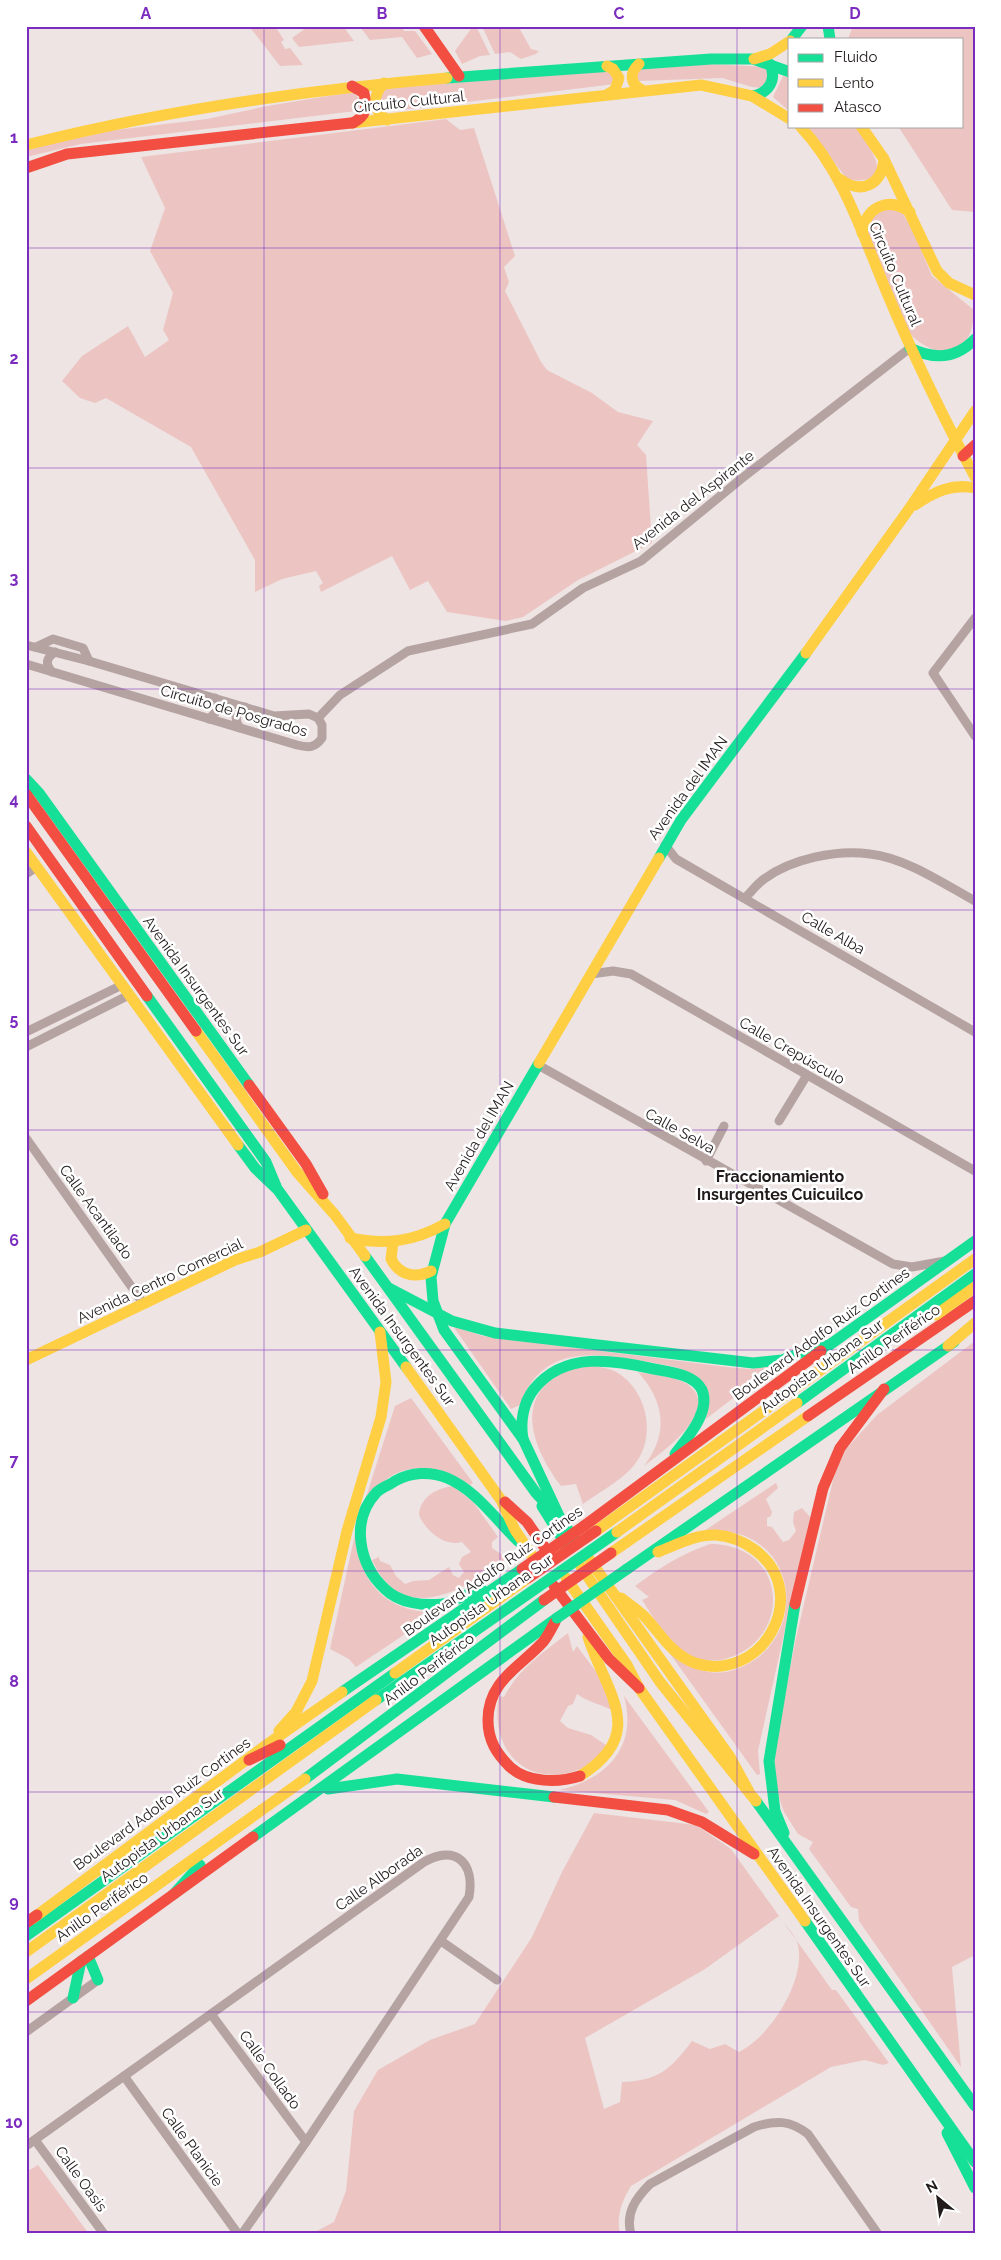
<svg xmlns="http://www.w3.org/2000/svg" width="1001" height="2260" font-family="Raleway,sans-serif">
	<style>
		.green { fill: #ecc5c3; fill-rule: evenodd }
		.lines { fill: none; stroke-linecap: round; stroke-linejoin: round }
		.street { stroke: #b5a3a2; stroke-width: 9 }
		.fast { stroke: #16e098; stroke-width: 11 }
		.slow { stroke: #ffcf43; stroke-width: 11 }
		.jam { stroke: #f24e42; stroke-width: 11 }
		.fast-bridge { stroke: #16e098; stroke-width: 11 }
		.slow-bridge { stroke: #ffcf43; stroke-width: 11 }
		.jam-bridge { stroke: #f24e42; stroke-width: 11 }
		.grid { fill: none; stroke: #7b2cbf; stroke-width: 1; stroke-opacity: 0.55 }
		.labels { text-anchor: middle; stroke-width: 5; stroke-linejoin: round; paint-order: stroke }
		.street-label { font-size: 15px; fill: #211b1b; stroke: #fff }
		.neighbourhood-label { font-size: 16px; font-weight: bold; fill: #211b1b; stroke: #fff }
		.neatline { fill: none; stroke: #7b2cbf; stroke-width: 2 }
		.grid-label { font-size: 16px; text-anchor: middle; font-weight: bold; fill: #7b2cbf }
	</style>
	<rect width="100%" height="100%" fill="#ede4e3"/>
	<g class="green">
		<path d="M249,26H275L284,40L281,42L285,49L290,48L303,65L280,66Z"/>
		<path d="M309,26H343L354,41L299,47L292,38Z"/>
		<path d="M375,26H401L404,31H415L432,54L417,58L402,37L370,40L361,28Z"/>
		<path d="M473,26H476L490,55L480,56L462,64L455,51Z"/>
		<path d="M482,26H518L531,49L539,51L536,54L521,59L510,52L495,54Z"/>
		<path d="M853,26H975V212L952,210L898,126H962V39H848Z"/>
		<path d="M708,64L767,67L768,80L763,88L752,87L722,78L639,81L635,72L640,66Z"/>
		<path d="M610,69L615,84L385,112L378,107V96L388,87Z"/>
		<path d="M783,76L790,78V112L773,97Z"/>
		<path d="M353,92L361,101L356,111L81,144L26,157V149L82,134L207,119L267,106Z"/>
		<path d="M446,119L460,130L474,128L515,256L504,267L509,282L505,291L541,362L547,370L592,393L618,412L653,421L637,445L646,455L652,543L578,580L523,617L506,621L447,612L428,581L410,590L392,556L321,592L319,586L323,583L316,571L282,579L255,592V560L191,447L106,398L95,403L80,398L62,381L82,356L128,326L145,357L169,340L163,330L173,293L150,251L165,208L141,157Z"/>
		<path d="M805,126H855C871,148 899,185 848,180Z"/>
		<path d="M887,209L901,210L915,235L932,276L974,310C974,352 944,365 912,336C907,332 869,242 868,234C868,228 870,221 870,215Z"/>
		<path d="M453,1326L483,1336L727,1367L750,1369L776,1365L706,1419C708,1403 709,1394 698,1380C689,1367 663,1365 649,1362C597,1353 542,1343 520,1405L511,1409Z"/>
		<path d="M975,1341V1955L952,1967L961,2067L859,1921L858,1909L851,1907L809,1849L813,1842L798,1834L784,1812L777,1792L774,1769L775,1745L796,1638L834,1476L846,1449L877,1415Z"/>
		<path d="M585,1365C597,1367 610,1367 621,1375C648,1395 656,1437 635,1464C624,1479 598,1493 583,1504L576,1484L561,1486C525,1438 513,1383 585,1365Z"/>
		<path d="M638,1372C654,1375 674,1376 687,1384C724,1409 661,1453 644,1466C669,1434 665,1402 638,1372Z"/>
		<path d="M411,1398L473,1483L470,1485C445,1467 406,1459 381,1484C374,1492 368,1503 361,1513L395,1406Z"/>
		<path d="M776,1483L778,1488L766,1499L772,1512L771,1516L767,1518V1526L772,1527L783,1542L789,1540L796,1531L793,1522L794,1512L802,1508L810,1517L758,1751L760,1774L757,1775L668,1651C681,1659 694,1669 709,1672C723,1674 734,1671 746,1665C798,1639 802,1560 745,1536C732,1531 718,1531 704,1531Z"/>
		<path d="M453,1486L473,1502L498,1537L492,1542V1548L507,1558C465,1590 403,1628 372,1560L379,1557L380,1561L390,1565L396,1576L405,1584L413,1581L429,1580L449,1567L453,1575L459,1578L464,1572L459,1564L462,1557L471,1552L462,1542C444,1547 426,1531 419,1515C420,1497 437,1488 453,1486Z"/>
		<path d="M355,1534C359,1583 387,1614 438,1612L356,1667L349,1659L330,1649Z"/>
		<path d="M710,1544C789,1544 795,1643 721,1660C709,1662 691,1659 681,1651C665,1638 653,1617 642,1600L649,1597L635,1586C659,1568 681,1554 710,1544Z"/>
		<path d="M568,1633L573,1652L577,1646L597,1673L615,1711C602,1705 588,1702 577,1694L573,1704L568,1706L560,1721L568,1728L591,1735L606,1745C600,1758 588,1767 575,1771C523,1788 489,1746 499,1696L504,1697C518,1669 544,1652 568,1633Z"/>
		<path d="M624,1696L709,1812L706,1814L675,1800L559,1790C607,1779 638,1747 624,1696Z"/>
		<path d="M594,1813L696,1825L731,1849L832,1990H836L889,2063L883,2065L865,2060L831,2067L631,2186C622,2201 616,2216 620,2234H311L334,2222L346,2191L354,2111L378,2070L430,2040L475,2024L532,1937L562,1872ZM779,1916C784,1924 796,1935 798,1945C806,1981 770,2037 739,2052L725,2044L710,2049L692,2041C671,2069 658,2081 622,2082L620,2102L604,2109L585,2038L705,1969Z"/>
		<path d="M38,2165L89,2234H26V2172Z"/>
	</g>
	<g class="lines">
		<g class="street">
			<path d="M975,618L933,673L975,736"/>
			<path d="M26,645L89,661L274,716L309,714L318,718L322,725V738C315,748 309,748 297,745L26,664"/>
			<path d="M36,647L53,639L83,648L89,661"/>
			<path d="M52,672C45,664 46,658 55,652"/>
			<path d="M318,718L340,695L408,651L532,624L583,588L641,561L741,479L910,348"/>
			<path d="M209,719L218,710V704L215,698"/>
			<path d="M240,728L237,723L236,716L245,707"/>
			<path d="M665,845L676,859L975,1032"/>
			<path d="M26,874L37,867"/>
			<path d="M745,898C751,892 757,884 764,879C791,859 837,849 870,854C906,858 944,884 975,901"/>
			<path d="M591,974L613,971L631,974L975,1171"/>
			<path d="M26,1032L122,985"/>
			<path d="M26,1047L129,995"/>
			<path d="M538,1065L893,1264L912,1267L945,1261"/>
			<path d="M779,1121L807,1075"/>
			<path d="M26,1138L143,1303"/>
			<path d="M706,1161L724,1126"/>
			<path d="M441,1941L497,1980"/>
			<path d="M211,2014L306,2142"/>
			<path d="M26,2032L98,1980"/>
			<path d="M124,2076L238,2234"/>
			<path d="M35,2140L104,2234"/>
			<path d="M26,2146L424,1862C456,1844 475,1863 469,1897L306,2142L242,2234"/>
			<path d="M631,2234C625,2213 636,2198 650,2184L754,2127C776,2120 790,2120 808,2134L878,2234"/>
		</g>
		<g class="fast">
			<path d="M828,26L830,39"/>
			<path d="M792,39L802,26"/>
			<path d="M447,78L711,59H753L790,72"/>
			<path d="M752,96C769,93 777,80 770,64"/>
			<path d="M910,348C934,360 956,359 975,339"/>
			<path d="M26,779L39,793L249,1085"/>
			<path d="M659,858L681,820L806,653"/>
			<path d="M147,996L266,1162L276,1186"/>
			<path d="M539,1063L445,1224L431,1277L433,1301L444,1330L523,1439L561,1520"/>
			<path d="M238,1145L255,1168L278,1190L406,1367"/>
			<path d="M365,1256L536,1493L561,1520L577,1542"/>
			<path d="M389,1288L452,1321L495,1333L753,1363L782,1360L823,1344"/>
			<path d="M821,1351L975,1241"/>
			<path d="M523,1439C520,1422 523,1403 534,1389C565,1351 612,1360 654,1369C669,1372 694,1374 702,1390C711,1412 687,1438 675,1454"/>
			<path d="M542,1506L568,1548"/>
			<path d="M627,1569L954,1342"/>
			<path d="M481,1588C469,1593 455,1602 442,1604C423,1606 399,1603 385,1589C359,1565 350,1521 376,1493C380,1488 390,1485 395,1481C411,1472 430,1471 447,1478C476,1490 496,1520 518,1541"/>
			<path d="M342,1692L522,1569"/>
			<path d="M305,1779L544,1600"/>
			<path d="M328,1789L397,1779L554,1797"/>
			<path d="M756,1801L975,2106"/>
			<path d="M784,1833L775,1811L769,1761L795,1604"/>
			<path d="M253,1837L557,1618"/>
			<path d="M174,1894L200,1865"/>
			<path d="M805,1921L975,2162"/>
			<path d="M26,1936L395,1673"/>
			<path d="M88,1956L98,1980"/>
			<path d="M73,1998L81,1961"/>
			<path d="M947,2133L975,2188"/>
		</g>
		<g class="slow">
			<path d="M754,59L770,54L790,41"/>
			<path d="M639,64C629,73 630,84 642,90"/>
			<path d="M607,66L613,69L619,78L615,90L608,94"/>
			<path d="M384,83C372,96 372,110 387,120"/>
			<path d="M351,123L701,85L752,96L790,119"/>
			<path d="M800,126C844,173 862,234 887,293C913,355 943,417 975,477"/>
			<path d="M861,126L884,159L937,271L949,283L975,295"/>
			<path d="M26,145C164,110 305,90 447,78"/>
			<path d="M840,179C861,195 882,185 884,159"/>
			<path d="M862,233C866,207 888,196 910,212"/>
			<path d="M915,505C934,492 952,483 975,488"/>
			<path d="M806,653L909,509L975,411"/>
			<path d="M26,852L238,1145"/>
			<path d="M196,1031L297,1172L335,1215L365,1256"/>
			<path d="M539,1063L659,858"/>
			<path d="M350,1238C385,1245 413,1242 445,1224"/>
			<path d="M393,1242L391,1259C399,1275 415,1279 431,1271"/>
			<path d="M948,1346L975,1323"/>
			<path d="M26,1360L235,1260L260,1252L306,1230"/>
			<path d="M406,1367L501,1500L515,1530L540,1567"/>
			<path d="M596,1531L975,1259"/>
			<path d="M611,1553L808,1416"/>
			<path d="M589,1559L730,1757L748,1790"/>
			<path d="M581,1567L660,1682L756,1801"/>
			<path d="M566,1578L627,1665L639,1688L805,1921"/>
			<path d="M621,1598C629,1604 638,1610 645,1617C660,1633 672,1655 695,1663C761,1685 814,1594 755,1550C743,1541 730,1536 716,1535C696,1534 676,1545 658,1552"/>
			<path d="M395,1673L528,1578"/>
			<path d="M279,1731L296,1712L312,1681L347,1531L381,1417L386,1382L380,1332"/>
			<path d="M580,1776C649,1733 606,1693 588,1637"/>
			<path d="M32,1919L269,1743L342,1692"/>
			<path d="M26,1979L305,1779"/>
		</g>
		<g class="jam">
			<path d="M424,26L459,76"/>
			<path d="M352,86L364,93C367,108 367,115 353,123"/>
			<path d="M26,168L67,154L351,123"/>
			<path d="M963,456L975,445"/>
			<path d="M26,794L196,1031"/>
			<path d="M26,826L147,996"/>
			<path d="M249,1085L306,1164L323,1194"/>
			<path d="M808,1416L975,1301"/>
			<path d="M505,1502L527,1522L552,1558"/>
			<path d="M584,1526L821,1351"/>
			<path d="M554,1586L609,1659L639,1688"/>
			<path d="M795,1604L823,1488L840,1448L884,1389"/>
			<path d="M555,1622C551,1629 548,1636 543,1642C520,1667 488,1681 488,1720C488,1740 496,1753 510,1767C528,1783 558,1783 580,1776"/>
			<path d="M249,1760L280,1745"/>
			<path d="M554,1797L668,1810L702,1822L754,1854"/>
			<path d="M26,1923L37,1915"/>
			<path d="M26,2001L253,1837"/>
		</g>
		<g class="fast-bridge">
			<path d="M797,1403L975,1274"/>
			<path d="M557,1618L627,1569"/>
			<path d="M376,1700L617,1532"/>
		</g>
		<g class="slow-bridge">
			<path d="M936,1315L975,1287"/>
			<path d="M617,1532L797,1403"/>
			<path d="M26,1952L376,1700"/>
		</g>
		<g class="jam-bridge">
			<path d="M522,1569L584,1526"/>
			<path d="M528,1578L596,1531"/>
			<path d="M544,1600L611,1553"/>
		</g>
	</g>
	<path class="grid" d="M264,26V2234M500,26V2234M737,26V2234M26,248H975M26,468H975M26,689H975M26,910H975M26,1130H975M26,1350H975M26,1571H975M26,1792H975M26,2012H975"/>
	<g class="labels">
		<g class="street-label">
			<text transform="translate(409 102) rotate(-6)" y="5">Circuito Cultural</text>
			<text transform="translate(895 274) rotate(67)" y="5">Circuito Cultural</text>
			<text transform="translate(693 500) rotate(-38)" y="5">Avenida del Aspirante</text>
			<text transform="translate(234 711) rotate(16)" y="5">Circuito de Posgrados</text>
			<text transform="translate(688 788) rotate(-54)" y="5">Avenida del IMAN</text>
			<text transform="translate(833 933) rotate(30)" y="5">Calle Alba</text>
			<text transform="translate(196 986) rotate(54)" y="5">Avenida Insurgentes Sur</text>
			<text transform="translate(792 1051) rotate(30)" y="5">Calle Crepúsculo</text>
			<text transform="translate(680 1131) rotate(29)" y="5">Calle Selva</text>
			<text transform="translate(479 1136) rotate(-60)" y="5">Avenida del IMAN</text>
			<text transform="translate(96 1212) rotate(54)" y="5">Calle Acantilado</text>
			<text transform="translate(160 1281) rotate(-25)" y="5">Avenida Centro Comercial</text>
			<text transform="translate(821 1334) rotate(-36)" y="5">Boulevard Adolfo Ruiz Cortines</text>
			<text transform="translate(402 1336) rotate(54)" y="5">Avenida Insurgentes Sur</text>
			<text transform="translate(894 1339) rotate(-35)" y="5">Anillo Periférico</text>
			<text transform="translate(822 1366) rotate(-36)" y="5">Autopista Urbana Sur</text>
			<text transform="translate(493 1571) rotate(-35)" y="5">Boulevard Adolfo Ruiz Cortines</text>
			<text transform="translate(491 1600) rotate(-35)" y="5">Autopista Urbana Sur</text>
			<text transform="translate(429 1669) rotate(-37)" y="5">Anillo Periférico</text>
			<text transform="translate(162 1804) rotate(-36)" y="5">Boulevard Adolfo Ruiz Cortines</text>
			<text transform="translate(162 1835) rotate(-36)" y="5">Autopista Urbana Sur</text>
			<text transform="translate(379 1878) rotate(-35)" y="5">Calle Alborada</text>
			<text transform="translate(102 1907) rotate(-35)" y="5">Anillo Periférico</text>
			<text transform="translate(819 1917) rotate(55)" y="5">Avenida Insurgentes Sur</text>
			<text transform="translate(270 2070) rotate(54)" y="5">Calle Collado</text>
			<text transform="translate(192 2147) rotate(54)" y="5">Calle Planicie</text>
			<text transform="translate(81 2179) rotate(54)" y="5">Calle Oasis</text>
		</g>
		<g class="neighbourhood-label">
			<text x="780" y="1182">Fraccionamiento<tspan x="780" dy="18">Insurgentes Cuicuilco</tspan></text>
		</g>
	</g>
	<rect width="1001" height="2260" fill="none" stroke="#ffffff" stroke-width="55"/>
	<rect x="788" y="38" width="175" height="90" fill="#ffffff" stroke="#a6a4a4"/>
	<rect x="798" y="54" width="25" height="8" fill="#16e098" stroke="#a6a4a4"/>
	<text x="834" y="62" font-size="15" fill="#211b1b">Fluido</text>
	<rect x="798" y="79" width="25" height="8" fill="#ffcf43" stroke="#a6a4a4"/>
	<text x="834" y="88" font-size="15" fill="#211b1b">Lento</text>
	<rect x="798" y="104" width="25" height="8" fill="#f24e42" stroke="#a6a4a4"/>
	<text x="834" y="112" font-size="15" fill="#211b1b">Atasco</text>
	<g transform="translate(938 2198) rotate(331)" stroke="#ffffff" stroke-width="4" paint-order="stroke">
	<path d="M0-4L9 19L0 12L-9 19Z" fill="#211b1b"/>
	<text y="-8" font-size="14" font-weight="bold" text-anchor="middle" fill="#211b1b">N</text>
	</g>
	<rect x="28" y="28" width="946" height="2204" class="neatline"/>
	<g class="grid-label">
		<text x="146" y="19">A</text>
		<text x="382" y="19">B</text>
		<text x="619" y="19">C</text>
		<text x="855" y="19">D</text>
		<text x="14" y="143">1</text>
		<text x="14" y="364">2</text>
		<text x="14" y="584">3</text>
		<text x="14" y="805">4</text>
		<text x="14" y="1025">5</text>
		<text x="14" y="1246">6</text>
		<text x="14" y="1466">7</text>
		<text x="14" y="1687">8</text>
		<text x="14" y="1907">9</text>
		<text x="14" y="2128">10</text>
	</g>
</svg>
